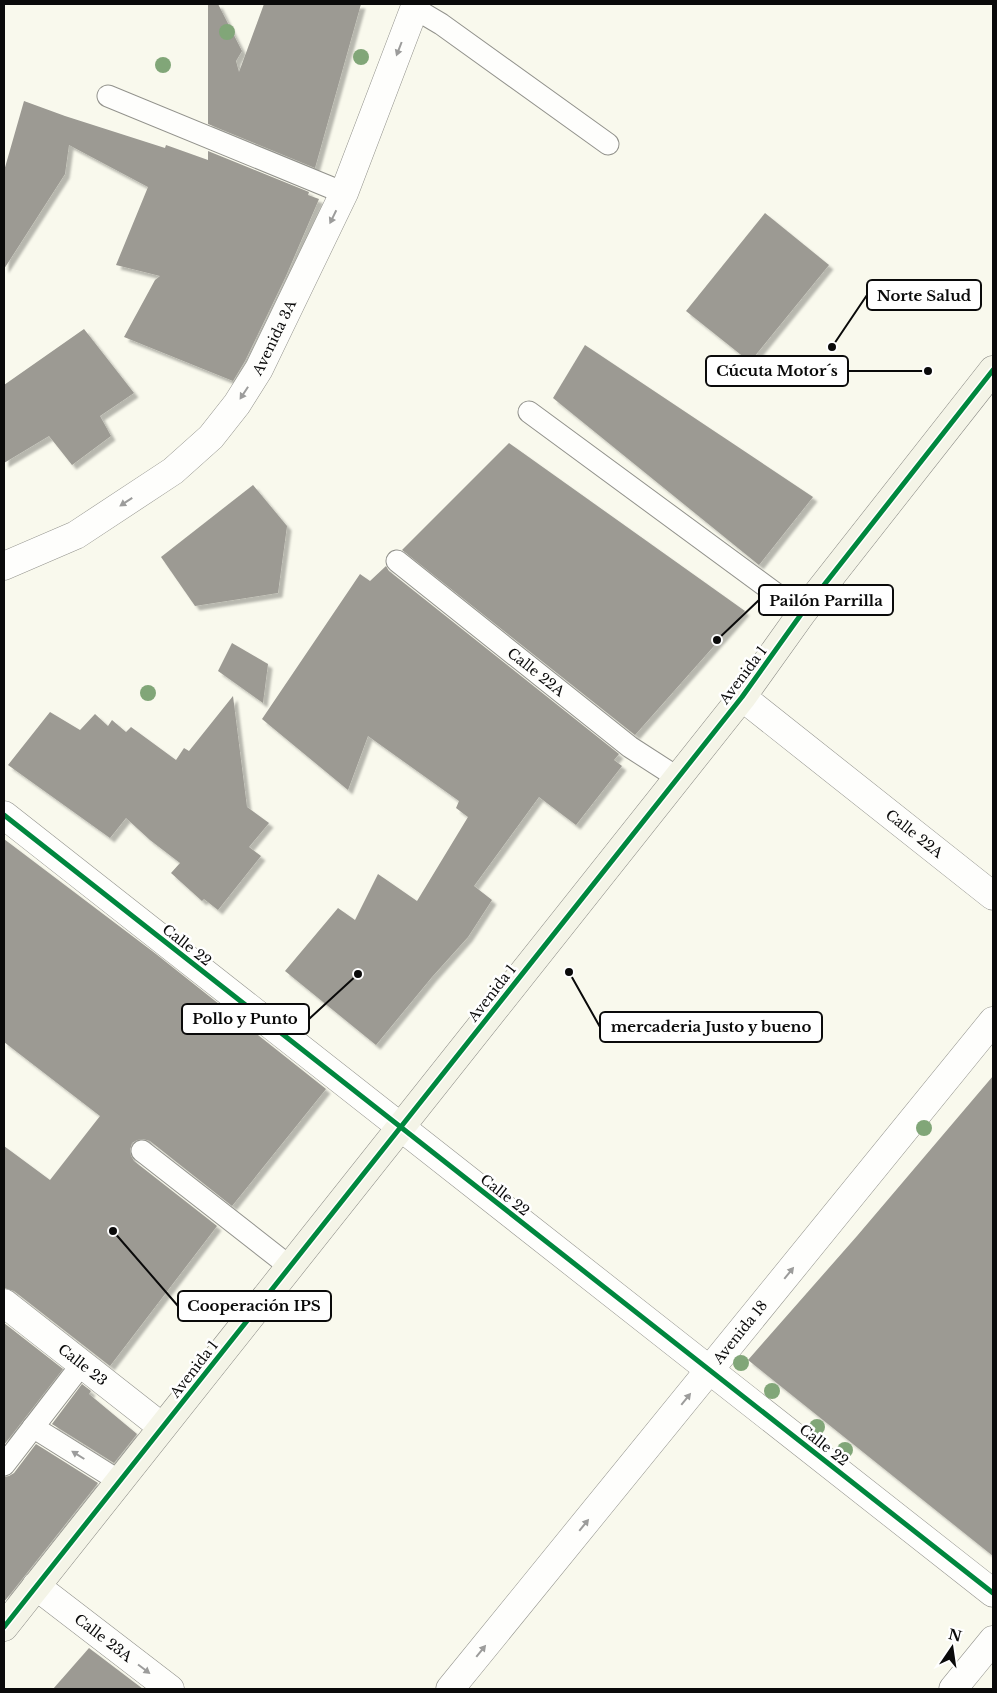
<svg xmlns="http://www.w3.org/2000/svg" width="997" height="1693" font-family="'Libre Baskerville',serif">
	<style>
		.building { fill: #9c9a93; filter: url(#shadow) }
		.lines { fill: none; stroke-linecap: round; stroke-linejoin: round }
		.lane-casing { stroke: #92928c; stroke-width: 23 }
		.street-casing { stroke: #92928c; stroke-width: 29 }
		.secondary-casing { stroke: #888883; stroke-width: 29 }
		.lane { stroke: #fefefc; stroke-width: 21 }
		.street { stroke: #fefefc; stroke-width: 28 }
		.secondary { stroke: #f4f4e7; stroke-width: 28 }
		.cycleway-casing { stroke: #fff; stroke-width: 8 }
		.cycleway { stroke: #00873e; stroke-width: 5 }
		.tree { fill: #81a678 }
		.oneway { fill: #9c9c9b }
		.labels { text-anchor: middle; stroke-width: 5; stroke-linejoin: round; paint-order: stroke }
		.street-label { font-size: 14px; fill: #0a0a0a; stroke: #fff }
		.leader { fill: none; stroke: #0a0a0a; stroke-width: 2 }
		.callout-dot { fill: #0a0a0a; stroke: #fff; stroke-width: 2 }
		.callout { fill: #fff; stroke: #0a0a0a; stroke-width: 2 }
		.callout-label { font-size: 15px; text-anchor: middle; font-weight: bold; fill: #0a0a0a }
	</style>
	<defs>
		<filter id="shadow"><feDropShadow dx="4.5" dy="4.5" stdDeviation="1" flood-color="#0004"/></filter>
	</defs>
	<rect width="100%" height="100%" fill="#f9f9ed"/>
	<g class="building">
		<path d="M208,4H218L242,51L236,61L239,72L264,4H361L315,168L208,124Z"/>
		<path d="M24,101L65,116L165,148L166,145L208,160V151L309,192L308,195L319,199L286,276L245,361L233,381L124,337L155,280L160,276L116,265L148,187L69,145L65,174L4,269V171Z"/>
		<path d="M765,213L829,265L750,362L686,311Z"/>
		<path d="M84,329L134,393L100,416L111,436L72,465L49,436L4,463V385Z"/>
		<path d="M585,345L813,497L759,565L553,398Z"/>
		<path d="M509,443L745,611L635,735L402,550Z"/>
		<path d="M253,485L287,526L278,593L195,606L161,557Z"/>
		<path d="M386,566L389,571L619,754L614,760L622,766L576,825L539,797L474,886L492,900L468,937L432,977L376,1045L285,971L338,908L355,920L378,874L417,901L468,817L456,808L459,801L368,736L348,790L262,719L360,574L370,581Z"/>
		<path d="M232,643L268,664L263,703L218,671Z"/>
		<path d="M233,696L247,807L269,823L249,847L261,856L218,910L204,899L202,901L171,873L180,863L150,840L126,818L110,838L8,765L50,712L80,730L95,714L108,726L112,720L126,732L131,727L176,760L184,748L189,751Z"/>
		<path d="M4,839L156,954L326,1089L232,1206L150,1141L143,1139L137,1140L132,1143L130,1150L131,1156L134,1161L217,1226L110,1366L14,1291L4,1288V1146L50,1180L100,1116L4,1042Z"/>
		<path d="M993,1076V1556L748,1360L857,1236Z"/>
		<path d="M4,1323L63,1369L4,1445Z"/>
		<path d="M82,1384L91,1391L89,1394L137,1434L114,1463L52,1424Z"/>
		<path d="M36,1444L98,1483L4,1602V1477L9,1476L14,1473Z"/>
		<path d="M89,1648L143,1689H53Z"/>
	</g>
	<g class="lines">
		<defs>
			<g id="lane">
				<path d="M414,8L441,24L608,144"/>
				<path d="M108,96L344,193"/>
				<path d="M529,412L802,613"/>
				<path id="s1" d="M397,561L630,747L678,778"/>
				<path d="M142,1151L289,1266"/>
				<path d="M33,1427L119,1481"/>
				<path d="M4,1465L82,1364"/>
			</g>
			<g id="street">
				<path id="s2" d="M4,566L76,535L173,471L211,437L237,404L259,369L344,193L416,4"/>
				<path id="s3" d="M742,697L993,896"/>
				<path d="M4,815L993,1593"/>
				<path id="s4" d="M4,1303L162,1427"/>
				<path id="s5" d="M36,1586L170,1689"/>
				<path id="s6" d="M450,1689L993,1021"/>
				<path d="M953,1689L993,1640"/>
			</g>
			<path id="secondary" d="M4,1627L742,697L802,613L993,370"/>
		</defs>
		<use href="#lane" class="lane-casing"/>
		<use href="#street" class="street-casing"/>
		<use href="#secondary" class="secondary-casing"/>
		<use href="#lane" class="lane"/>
		<use href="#street" class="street"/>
		<use href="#secondary" class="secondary"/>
		<defs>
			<g id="cycleway">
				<path d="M4,815L993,1593"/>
				<path d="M4,1627L742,697L802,613L993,370"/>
			</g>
		</defs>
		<use href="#cycleway" class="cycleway-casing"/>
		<use href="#cycleway" class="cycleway"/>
	</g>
	<g class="tree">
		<circle cx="227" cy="32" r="8"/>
		<circle cx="361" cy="57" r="8"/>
		<circle cx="163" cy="65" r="8"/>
		<circle cx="148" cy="693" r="8"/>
		<circle cx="924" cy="1128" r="8"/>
		<circle cx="741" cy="1363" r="8"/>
		<circle cx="772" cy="1391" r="8"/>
		<circle cx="817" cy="1427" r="8"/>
		<circle cx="845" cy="1450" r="8"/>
	</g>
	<defs><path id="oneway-solid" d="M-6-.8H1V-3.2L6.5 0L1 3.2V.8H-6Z" transform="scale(1.25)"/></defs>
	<g class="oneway">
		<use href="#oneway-solid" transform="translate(399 49) rotate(111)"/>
		<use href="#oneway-solid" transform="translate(333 217) rotate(116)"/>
		<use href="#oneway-solid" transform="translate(244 393) rotate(123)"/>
		<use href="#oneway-solid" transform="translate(126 502) rotate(147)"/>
		<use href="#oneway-solid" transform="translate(789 1273) rotate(-51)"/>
		<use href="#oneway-solid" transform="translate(686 1399) rotate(-51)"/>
		<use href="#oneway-solid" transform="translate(78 1455) rotate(-148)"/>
		<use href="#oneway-solid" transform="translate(584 1525) rotate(-51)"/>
		<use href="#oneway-solid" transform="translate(481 1651) rotate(-51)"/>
		<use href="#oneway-solid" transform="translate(144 1669) rotate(37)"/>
	</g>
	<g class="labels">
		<g class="street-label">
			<text dy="5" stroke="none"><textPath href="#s2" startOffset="364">Avenida 3A</textPath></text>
			<text dy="5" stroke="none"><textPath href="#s1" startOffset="178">Calle 22A</textPath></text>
			<text transform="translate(743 675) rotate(-53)" y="5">Avenida 1</text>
			<text dy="5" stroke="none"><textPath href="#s3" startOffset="220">Calle 22A</textPath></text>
			<text transform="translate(187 945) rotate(38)" y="5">Calle 22</text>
			<text transform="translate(492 993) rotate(-52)" y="5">Avenida 1</text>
			<text transform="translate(505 1195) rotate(38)" y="5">Calle 22</text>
			<text dy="5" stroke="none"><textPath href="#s6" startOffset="460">Avenida 18</textPath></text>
			<text dy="5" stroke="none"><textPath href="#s4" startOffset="100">Calle 23</textPath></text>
			<text transform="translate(194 1369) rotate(-52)" y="5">Avenida 1</text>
			<text transform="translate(824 1445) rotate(38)" y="5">Calle 22</text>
			<text dy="5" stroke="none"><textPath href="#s5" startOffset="85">Calle 23A</textPath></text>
		</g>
	</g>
	<path class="leader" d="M832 347L867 295M928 371L848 371M717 640L759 600M358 974L309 1019M569 972L600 1027M113 1231L178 1306"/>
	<g class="callout-dot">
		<circle cx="832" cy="347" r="5"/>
		<circle cx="928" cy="371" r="5"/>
		<circle cx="717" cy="640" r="5"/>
		<circle cx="358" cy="974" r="5"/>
		<circle cx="569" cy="972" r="5"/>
		<circle cx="113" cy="1231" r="5"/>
	</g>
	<g class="callout">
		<rect x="867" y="280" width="114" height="30" rx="5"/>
		<rect x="706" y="356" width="142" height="30" rx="5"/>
		<rect x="759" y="585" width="134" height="30" rx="5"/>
		<rect x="182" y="1004" width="127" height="30" rx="5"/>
		<rect x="600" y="1012" width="222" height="30" rx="5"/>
		<rect x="178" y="1291" width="153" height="30" rx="5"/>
	</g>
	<g class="callout-label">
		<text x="924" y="301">Norte Salud</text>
		<text x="777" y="376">Cúcuta Motor´s</text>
		<text x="826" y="606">Pailón Parrilla</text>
		<text x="245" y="1024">Pollo y Punto</text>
		<text x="711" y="1032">mercaderia Justo y bueno</text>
		<text x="254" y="1311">Cooperación IPS</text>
	</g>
	<rect width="997" height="1693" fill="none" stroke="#0a0a0a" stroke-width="10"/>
	<g transform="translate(952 1648) rotate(13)" stroke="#ffffff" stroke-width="4" paint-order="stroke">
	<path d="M0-4L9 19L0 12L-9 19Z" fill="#0a0a0a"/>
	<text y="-8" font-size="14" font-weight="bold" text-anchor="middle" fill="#0a0a0a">N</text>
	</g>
</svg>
